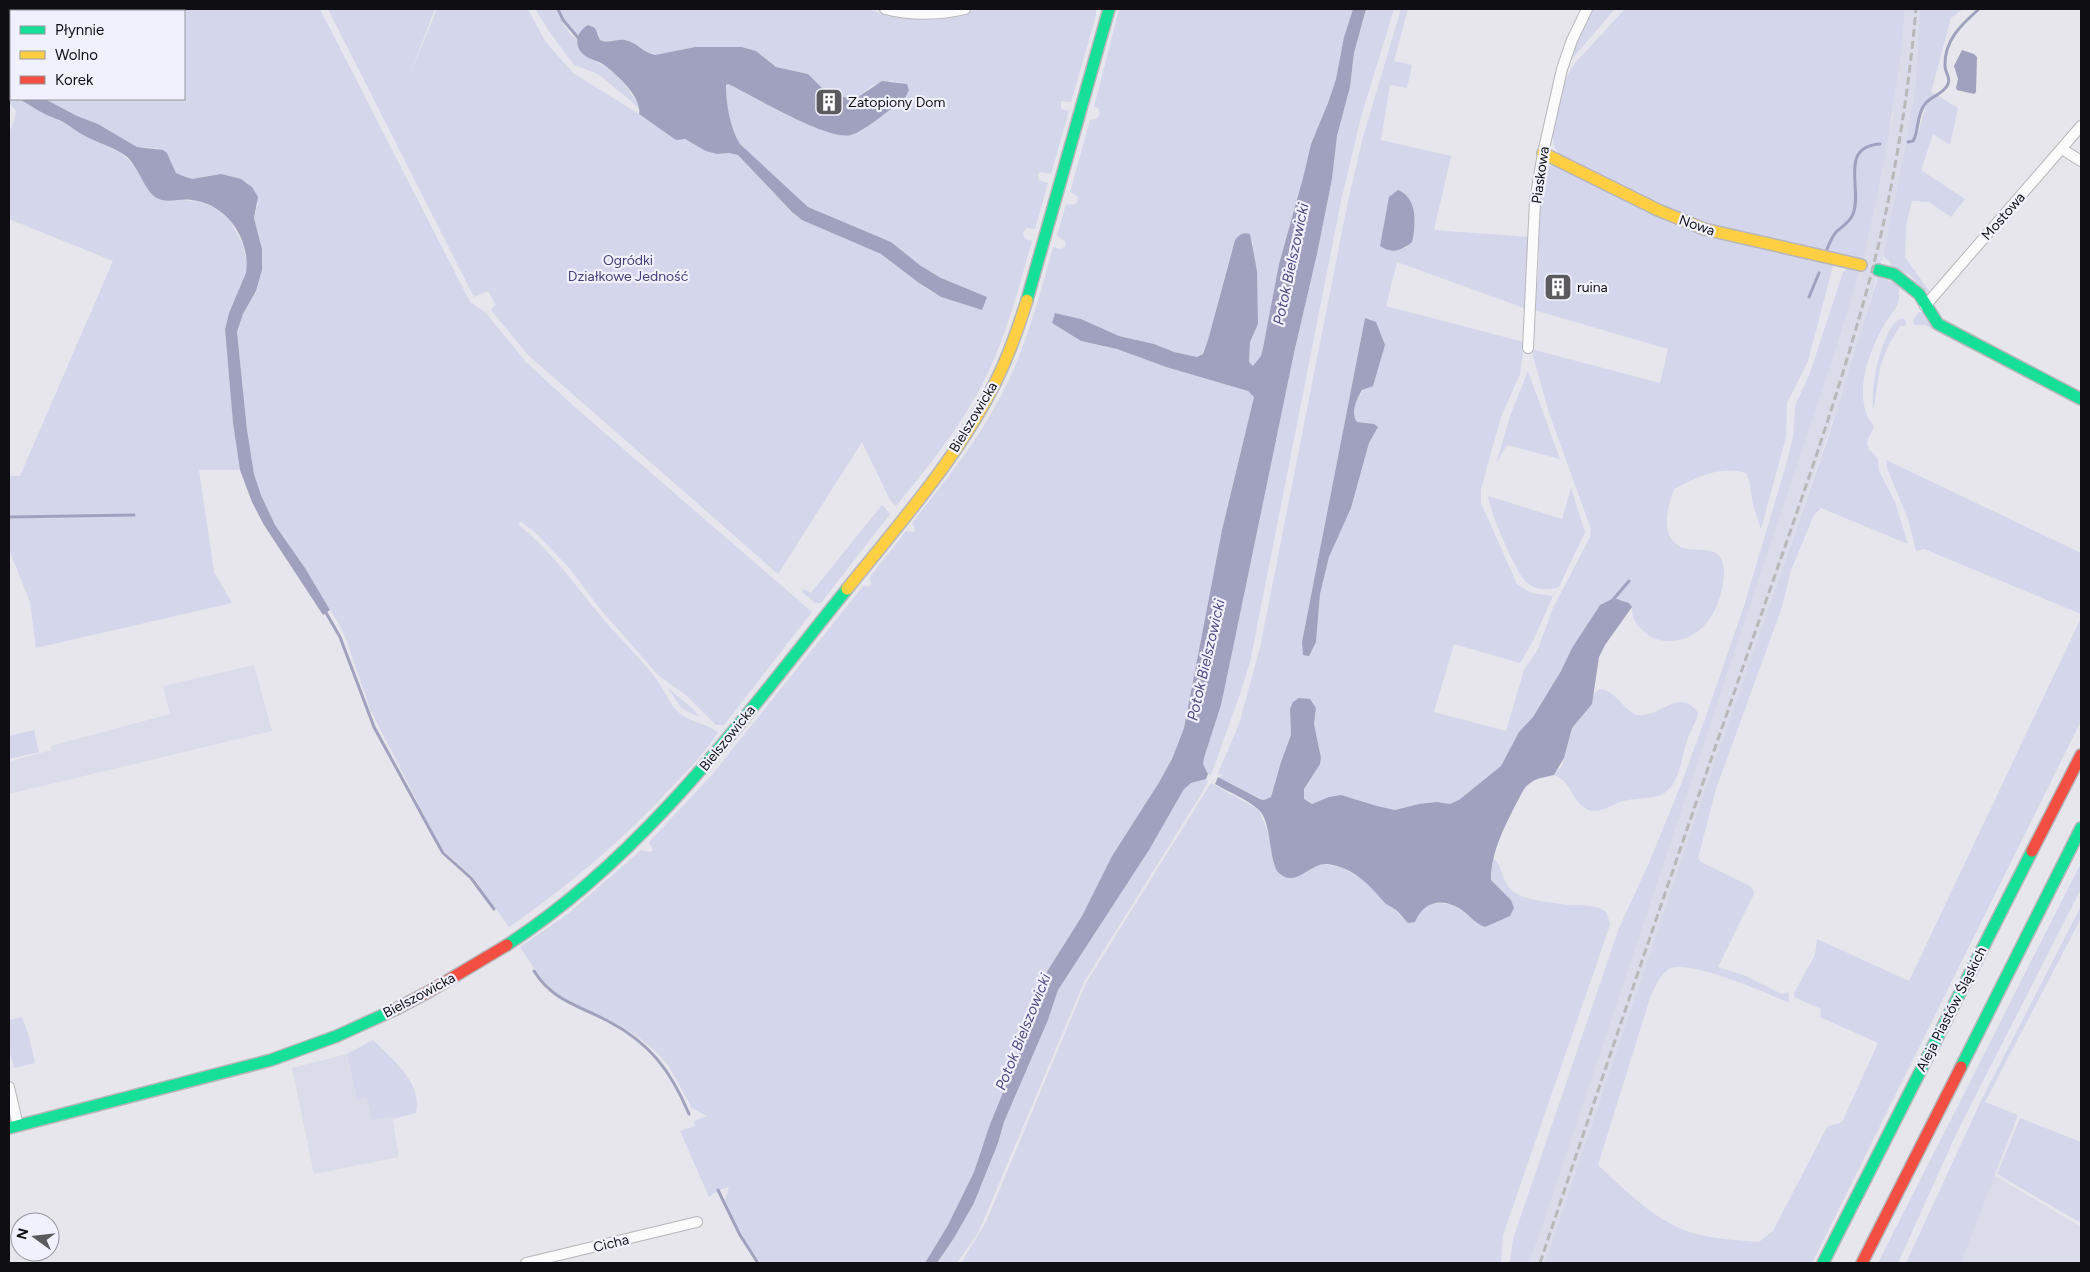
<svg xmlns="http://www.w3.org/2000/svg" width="2090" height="1272" font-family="Figtree,sans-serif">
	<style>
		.built { fill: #dbdce9 }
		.green { fill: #d4d6eb; fill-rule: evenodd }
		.water { fill: #a0a1be }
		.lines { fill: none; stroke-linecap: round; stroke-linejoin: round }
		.stream { stroke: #a0a1be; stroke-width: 3 }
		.street-casing { stroke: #b6b6ba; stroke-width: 12 }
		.fast-casing { stroke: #b6b6ba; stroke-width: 14 }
		.slow-casing { stroke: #b6b6ba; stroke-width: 14 }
		.jam-casing { stroke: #b6b6ba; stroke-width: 14 }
		.street { stroke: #fbfbfc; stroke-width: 10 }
		.fast { stroke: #16e098; stroke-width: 11 }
		.slow { stroke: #ffcf43; stroke-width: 11 }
		.jam { stroke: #f24e42; stroke-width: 11 }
		.rail { stroke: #b8b8b9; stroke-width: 3; stroke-dasharray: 8 4; stroke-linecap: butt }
		.labels { text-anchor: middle; stroke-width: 4.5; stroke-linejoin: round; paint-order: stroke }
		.poi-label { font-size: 14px; fill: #0f0f13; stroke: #f1f1fd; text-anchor: start }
		.street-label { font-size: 14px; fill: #0f0f13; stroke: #f1f1fd }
		.park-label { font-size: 14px; fill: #424176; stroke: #f1f1fd }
		.water-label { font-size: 15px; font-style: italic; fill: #4b4a80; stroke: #f1f1fd }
	</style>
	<rect width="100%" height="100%" fill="#e6e6ec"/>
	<g class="built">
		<path d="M1905,9H1920L1915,89L1899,183L1883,256L1850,370L1545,1263H1529L1836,350L1860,272L1892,119Z"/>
		<path d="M254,665L272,731L9,794V762L51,750V746L170,714L163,686Z"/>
		<path d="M347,1054L357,1100L367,1098L392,1116L399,1157L314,1174L292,1068Z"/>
		<path d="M1994,1175L2081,1227V1263H1961Z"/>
	</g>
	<g class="green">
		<path d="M188,9H320L470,302L486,313L526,362L576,408L812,612L724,725H716L687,696L658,675L601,610L570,569L537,534L520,521L519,525C550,550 573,582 598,613C616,635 637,654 654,676C663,687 668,702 677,711C688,722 705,723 718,732C706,752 687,771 671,788C622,841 568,886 509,927L473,877L446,853L436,838L370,709L347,642L340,626L305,568L275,525L261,495L254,474L247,430L237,332L243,314L256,292L262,270V249L254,218L258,203L247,182L221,174L192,179L183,176L176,173L169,157L157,148L137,147L98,124L77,116L45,99H184V11H180Z"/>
		<path d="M328,9H435L408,79L437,9H528L545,41L573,73L631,109L676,139C691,137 701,149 714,153C722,155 730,152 738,155L792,212L802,220L881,254L928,290L941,297L982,310L986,297L941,278L921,266L891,242L808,207L740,144C730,128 726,104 726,85L728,84C751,95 828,140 851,134C865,131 892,107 905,98L903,83L891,81L873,85L858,97L849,98L838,97L832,110L821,106L820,88L808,74L776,67L756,51L742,47H695L655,55C643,53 637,42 625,40C616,39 608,44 600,40L599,34H579V36L565,20L562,22L571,35L578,40C579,59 601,62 614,72C621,78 626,86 631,94C635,100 639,102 640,110L631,101L598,74L574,65L551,34L535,9H868L889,16L905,19L940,17L983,9H1096V16L1071,102L1061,101V109L1069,111L1051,174L1040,172L1038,174L1039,180L1048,183L1035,229L1026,228L1023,233L1025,239L1032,241C1020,283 1009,325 992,364C969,417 932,462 896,506L890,500L862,442L778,574L528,355L491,310L495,304L488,291L474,297Z"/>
		<path d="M1119,9H1353L1344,37L1336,79L1328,103L1311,144L1303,178L1279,264L1263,348L1261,356L1253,367L1249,363L1250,342L1258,324L1257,271L1252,248L1253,241L1232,249L1208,340L1203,354L1197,357L1174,352L1154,344L1119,336L1081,319L1056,313L1052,323L1081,341L1117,349L1166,367L1248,391L1254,397L1222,530L1184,728L1172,759L1158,784L1112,856L1082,916L1048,970L1039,989L1019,1053L983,1144L974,1172L948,1225L925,1263H761L745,1241L725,1200L729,1187L719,1190L709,1197L680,1131L695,1126L694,1121L707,1116L692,1108L668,1065L654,1050L638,1037L610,1020L566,1000L551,990L540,977L520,947L569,913L641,850L650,852L653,850L649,842L711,776L864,585L868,587L871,585V582L869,578L906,531L914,532L915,529L912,523C942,485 973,447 996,405C1024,356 1038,301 1053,247L1060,249L1066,246L1065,241L1057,236L1066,204L1074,205L1077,203L1078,197L1070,192L1090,120L1096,119L1100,114L1098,108L1094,107Z"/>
		<path d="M1366,9H1394L1361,117L1341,201L1250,662L1240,694L1211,775L1208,774L1203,764L1204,758L1221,705L1232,653L1294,353L1317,254L1332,179L1337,136L1350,87L1354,53Z"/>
		<path d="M1401,9H1408L1394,61L1412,65L1407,88L1390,85L1381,140L1451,156L1434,230L1530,237L1527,309L1397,262L1386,306L1524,342L1520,374L1501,417L1481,489V503L1517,584L1531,593L1553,596L1533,641L1520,663L1454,644L1434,712L1506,731L1524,670L1538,649L1553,608L1590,537L1591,529L1549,413L1531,349L1660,383L1668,349L1534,310C1535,295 1538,279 1539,264C1540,237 1534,190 1547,167L1556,164L1669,223L1701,234L1834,262L1808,361L1787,403L1786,437L1761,529L1753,505L1749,480L1746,473C1721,465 1696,477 1674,489C1668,507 1659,533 1679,546C1693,556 1725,538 1724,574C1722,607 1704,641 1669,641C1662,641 1653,639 1648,635C1642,630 1635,624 1633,617C1632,612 1633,608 1629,603L1623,600H1610L1600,605L1572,648L1561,671L1533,717L1519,732L1501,766L1459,801L1450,804H1419L1395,810L1377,806L1354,799L1312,804L1304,799V789L1320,752L1314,724L1316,708L1290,709L1291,735L1281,762L1271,797L1264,800L1218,777L1223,776L1218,773L1239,724L1260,648L1348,201L1363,137ZM1408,198C1419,221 1416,224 1407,247L1392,251ZM1365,318L1384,345C1382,354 1380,363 1377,371C1370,386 1345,404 1357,422L1368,423L1378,427L1369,443L1351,508L1329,557L1320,594L1316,642L1302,649V642Z"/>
		<path d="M1593,9H1615L1570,61L1582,30Z"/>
		<path d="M1625,9H1905C1898,94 1882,176 1863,260L1707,226L1678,214L1559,154L1555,148L1552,136L1566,78L1574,64Z"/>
		<path d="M1920,9H1963L1951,18L1931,92L1936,95C1911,112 1925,120 1912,140L1906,141L1915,89Z"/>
		<path d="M9,90L11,92V99H19L47,115L64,123L84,135L122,154L138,169L148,190L182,200L201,202L217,209L230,221L243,244L247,266L245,277L229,313L225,329L233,423L240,470H199L214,572L232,603L36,648L30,602L10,552L9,551V476H20L113,261L9,219V133L14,121L16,111L9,103Z"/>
		<path d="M1938,96L1958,108L1950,145L1933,134L1921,170L1965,199L1951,217L1929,202L1912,201L1906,226L1905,257L1931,294L1924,291L1910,275L1891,267L1890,262L1883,256L1906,143L1913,142L1917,137L1926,105Z"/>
		<path d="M1848,268L1860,271L1836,350L1540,1232L1529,1263H1510L1513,1239L1619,928L1649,863L1682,782L1705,719L1744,606L1788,458L1793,437L1795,406L1810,373L1843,272Z"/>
		<path d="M1878,277L1899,285C1901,308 1894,308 1883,327C1869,352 1857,385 1866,413C1868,419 1872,422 1874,427C1865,445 1864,444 1878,459L1879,471L1895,502L1908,544L1821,508L1814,515L1791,570L1782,607L1716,789L1698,858L1701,862L1748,885L1752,888L1754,894L1718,967L1746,976L1782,994L1788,992L1789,1003C1767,993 1691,960 1671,968C1661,972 1656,986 1651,995L1598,1165C1624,1189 1653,1219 1687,1231C1710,1239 1735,1240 1759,1242L1773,1231L1827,1127L1840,1123L1843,1120L1878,1043L1820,1017L1821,1009L1794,997V993L1815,955L1817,939L1909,981L2081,618V721L1812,1263H1545L1706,788L1828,438Z"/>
		<path d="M1919,312H1923L1968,346V348L1925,325H1914L1913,320Z"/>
		<path d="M1903,318L1906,321L1905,326H1900L1888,346L1880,367L1874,408C1869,391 1883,321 1903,318Z"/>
		<path d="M1528,371L1560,459L1507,445L1496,464L1510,416Z"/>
		<path d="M1886,460L2081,553V614L1924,549L1916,551L1908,519L1887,468Z"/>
		<path d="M1571,488L1585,532L1559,587C1547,591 1535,590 1526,582C1515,571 1490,512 1488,496L1562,519Z"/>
		<path d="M882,505L890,514L821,603H815L802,592L804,589L811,593Z"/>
		<path d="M668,688L693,709L699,717L681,708Z"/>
		<path d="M1601,689C1620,694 1625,713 1638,715C1660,718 1680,686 1698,713C1696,723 1690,731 1687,741C1681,758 1680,786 1661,795C1650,800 1634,797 1620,802C1609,806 1597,816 1585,808C1571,799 1571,781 1554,775L1562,766L1572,728L1594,695L1595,692Z"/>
		<path d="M34,730L39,752L9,759V736Z"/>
		<path d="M1206,779L1208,781L1202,793L1084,982L979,1231L957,1263H937L954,1238L974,1203L998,1143L1004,1122L1048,1020L1058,990L1149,850L1184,789L1191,783Z"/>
		<path d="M1211,783L1259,810L1269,835L1274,866L1324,864L1343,868L1367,882L1382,900L1393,907L1402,918L1414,922L1424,906L1432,903L1451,904L1471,917L1501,919L1510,916L1511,900L1491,880L1493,858C1505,867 1500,887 1519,895C1532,901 1548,902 1561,904C1576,907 1595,902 1607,913L1610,925L1503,1235L1501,1263H961L986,1222L1086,983Z"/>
		<path d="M2081,863V889L1958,1130L1898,1263H1878Z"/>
		<path d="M2081,906V918L1985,1102L2018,1115L1961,1263H1906L1981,1101Z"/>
		<path d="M22,1017L29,1037L35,1063L14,1068L9,1049V1020Z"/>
		<path d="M373,1040C392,1060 423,1082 416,1113L393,1119L392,1116L372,1120L367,1098L357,1100L347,1054Z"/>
		<path d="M2020,1118L2081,1142V1217L2079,1222L1997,1174Z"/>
	</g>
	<g class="water">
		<path d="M1353,9H1366L1354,53L1350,87L1337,136L1332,179L1317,254L1294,353L1232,653L1221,705L1204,758L1203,764L1208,774L1206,779L1191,783L1184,789L1149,850L1058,990L1048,1020L1004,1122L998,1143L974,1203L954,1238L937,1263H925L948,1225L974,1172L989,1127L1019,1053L1039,989L1048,970L1082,916L1112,856L1158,784L1172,759L1184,728L1222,530L1254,397L1248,391L1166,367L1117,349L1081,341L1052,323L1055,313L1081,319L1119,336L1154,344L1174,352L1197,357L1203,354L1208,340L1235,240C1240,234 1243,232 1250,234L1257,271L1258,324L1250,342L1249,362L1253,366L1261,356L1263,348L1279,264L1303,178L1311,144L1328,103L1336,79L1344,37Z"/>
		<path d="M588,25L595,28L600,40C608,44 616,39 625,40C637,42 643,53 655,55L695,47H742L756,51L776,67L808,74L826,92L821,106L831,110L838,96L849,98L858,97L882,81L907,84L909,90L905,98C893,107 865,131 851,135C827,141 752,95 728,84L726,85C726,104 730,128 740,144L808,207L891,242L921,266L941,278L987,297L982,310L941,297L919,283L881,254L802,220L792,212L738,155L729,153L717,154L706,151L685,139L676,140L639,114C643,98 614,71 601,63C595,60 588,59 583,54C573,45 577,31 588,25Z"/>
		<path d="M1962,50L1974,54L1977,57L1976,92L1974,94L1957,90L1956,88L1958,79L1954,66Z"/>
		<path d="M19,99H45L77,116L98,124L137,147L163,150L167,153L176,173L183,176L192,179L221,174L241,179L252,187L258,197L254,218L262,249V270L256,291L243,314L237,332L247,430L254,474L261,495L275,525L305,568L330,610L323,615L264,525L252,502L240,470L233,423L225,329L229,313L246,273C251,239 226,203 191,200C180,198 167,204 157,198C144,191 140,168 126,156C113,147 98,143 85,136C77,132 70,126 63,122C58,119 53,118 49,116C39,112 29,104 19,99Z"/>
		<path d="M1398,190C1418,198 1416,225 1412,242C1401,251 1392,254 1380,246L1389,197Z"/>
		<path d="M1365,318L1376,322L1385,345L1373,386L1362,390C1357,399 1350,412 1357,422L1374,424L1378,427L1369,443L1351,508L1329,557L1320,594L1316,642L1309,656L1303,655L1302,642Z"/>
		<path d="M1617,599L1629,603L1632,607L1605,645L1599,657L1592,704L1572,728L1564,758L1554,775C1545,777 1536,778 1529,784C1523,788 1520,797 1516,804C1504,828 1491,852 1491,880L1511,900L1514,908L1510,916L1485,927C1475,923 1471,917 1463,911C1444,897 1424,900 1415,922L1408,923C1404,919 1402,916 1398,912C1394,907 1387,906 1383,901C1368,883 1352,867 1327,864C1310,862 1296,889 1279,873C1268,863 1273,822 1258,809C1246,799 1229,792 1215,784L1218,777L1260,799L1264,800L1271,797L1281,762L1291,735L1290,709L1293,702L1299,698L1310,699L1316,708L1314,724L1321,758L1320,764L1304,789V799L1312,804L1329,797L1341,795L1377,806L1395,810L1419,804L1437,802L1450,804L1459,800L1501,766L1519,732L1533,717L1561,671L1572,648L1600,605L1610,600Z"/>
	</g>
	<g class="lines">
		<g class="stream">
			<path d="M558,9L563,20L581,41"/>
			<path d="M10,75L11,78"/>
			<path d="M1908,142L1913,141L1915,137C1918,128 1918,112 1925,104C1931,96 1944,94 1948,84C1951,77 1945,73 1945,66C1944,40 1962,24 1979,9"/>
			<path d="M1827,249C1830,243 1832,236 1837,231C1843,226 1850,222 1853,214C1863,189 1838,147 1880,144"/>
			<path d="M1809,297L1819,273"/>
			<path d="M9,517L134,515"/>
			<path d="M1611,602L1629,581"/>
			<path d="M325,611L340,637L374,727L434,837L443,853L471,878L494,909"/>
			<path d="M534,971C553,1001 578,1005 608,1021C650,1043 671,1071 689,1114"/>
			<path d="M718,1190L740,1235L758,1263"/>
		</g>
		<defs>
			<g id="street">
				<path d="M885,9C912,16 938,15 965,9"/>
				<path d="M2062,149L2081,161"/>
				<path d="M1925,306L2081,126"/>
				<path d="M1528,348L1535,201L1543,153L1562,69L1572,40L1587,9"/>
				<path d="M9,1087L18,1126"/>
				<path d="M526,1263L697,1222"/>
			</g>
			<g id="fast">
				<path d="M50,11L58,9"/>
				<path d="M107,11L115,9"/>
				<path d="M9,25H11"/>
				<path d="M9,45L11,44"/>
				<path d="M1878,270L1894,274L1919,294L1938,324L2081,399"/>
				<path d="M1027,300L1109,9"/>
				<path d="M507,945C647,854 744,717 847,589"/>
				<path d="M1961,1067L2081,828"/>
				<path d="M9,1128L271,1060L337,1036L396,1009"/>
				<path d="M1823,1263L2032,851"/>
			</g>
			<g id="slow">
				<path d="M1543,153L1658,210L1704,229L1861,265"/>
				<path d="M847,589C899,524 956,460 994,385C1008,358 1018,329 1027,300"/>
			</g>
			<g id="jam">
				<path d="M2032,851L2081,755"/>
				<path d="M396,1009L430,991L507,945"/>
				<path d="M1862,1263L1961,1067"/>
			</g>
		</defs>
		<use href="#street" class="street-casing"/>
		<use href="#fast" class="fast-casing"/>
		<use href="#slow" class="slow-casing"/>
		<use href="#jam" class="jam-casing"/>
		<use href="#street" class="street"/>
		<use href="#fast" class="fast"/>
		<use href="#slow" class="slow"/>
		<use href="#jam" class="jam"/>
		<path class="rail" d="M1540,1263C1607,1063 1675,863 1744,664C1792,525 1844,386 1879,243C1897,166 1909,87 1916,9"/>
	</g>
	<defs>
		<symbol id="building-square" viewBox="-11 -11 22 22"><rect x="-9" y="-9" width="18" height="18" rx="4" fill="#5a5a5f" stroke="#f1f1fd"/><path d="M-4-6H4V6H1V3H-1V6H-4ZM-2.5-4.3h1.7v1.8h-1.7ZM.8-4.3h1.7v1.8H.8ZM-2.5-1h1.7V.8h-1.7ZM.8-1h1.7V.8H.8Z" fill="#fff"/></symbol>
	</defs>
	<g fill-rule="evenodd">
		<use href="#building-square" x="813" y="86" width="32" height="32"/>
		<use href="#building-square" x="1542" y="271" width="32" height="32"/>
	</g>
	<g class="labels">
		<g class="poi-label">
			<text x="848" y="107">Zatopiony Dom</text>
			<text x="1577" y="292">ruina</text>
		</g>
		<g class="street-label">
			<text transform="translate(1540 175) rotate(-82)" y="5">Piaskowa</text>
			<text transform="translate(2003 216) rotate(-49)" y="5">Mostowa</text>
			<text transform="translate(1697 225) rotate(19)" y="5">Nowa</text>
			<text transform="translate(973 417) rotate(-59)" y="5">Bielszowicka</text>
			<text transform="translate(727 738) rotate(-51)" y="5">Bielszowicka</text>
			<text transform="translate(419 995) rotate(-28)" y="5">Bielszowicka</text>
			<text transform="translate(1951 1009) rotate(-63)" y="5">Aleja Piastów Śląskich</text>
			<text transform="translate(611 1243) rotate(-14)" y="5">Cicha</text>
		</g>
		<g class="park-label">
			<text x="628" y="265">Ogródki<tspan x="628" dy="16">Działkowe Jedność</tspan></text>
		</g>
		<g class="water-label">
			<text transform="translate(1291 264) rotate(-78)" y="5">Potok Bielszowicki</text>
			<text transform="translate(1206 660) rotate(-77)" y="5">Potok Bielszowicki</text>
			<text transform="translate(1023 1032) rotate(-68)" y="5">Potok Bielszowicki</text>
		</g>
	</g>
	<rect width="2090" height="1272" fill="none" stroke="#0f0f13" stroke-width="20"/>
	<rect x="10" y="10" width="175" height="90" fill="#f1f1fd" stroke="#97979f"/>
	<rect x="20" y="26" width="25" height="8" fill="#16e098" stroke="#97979f"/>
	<text x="55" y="35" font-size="15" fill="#0f0f13">Płynnie</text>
	<rect x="20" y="51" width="25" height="8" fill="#ffcf43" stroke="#97979f"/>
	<text x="55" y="60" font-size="15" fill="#0f0f13">Wolno</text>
	<rect x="20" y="76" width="25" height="8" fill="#f24e42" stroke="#97979f"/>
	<text x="55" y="85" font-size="15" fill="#0f0f13">Korek</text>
	<g transform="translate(35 1237) rotate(285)"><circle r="24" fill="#f1f1fd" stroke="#97979f"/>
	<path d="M0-4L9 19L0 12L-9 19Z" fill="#5a5a5f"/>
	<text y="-8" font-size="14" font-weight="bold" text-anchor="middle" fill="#0f0f13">N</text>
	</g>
</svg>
